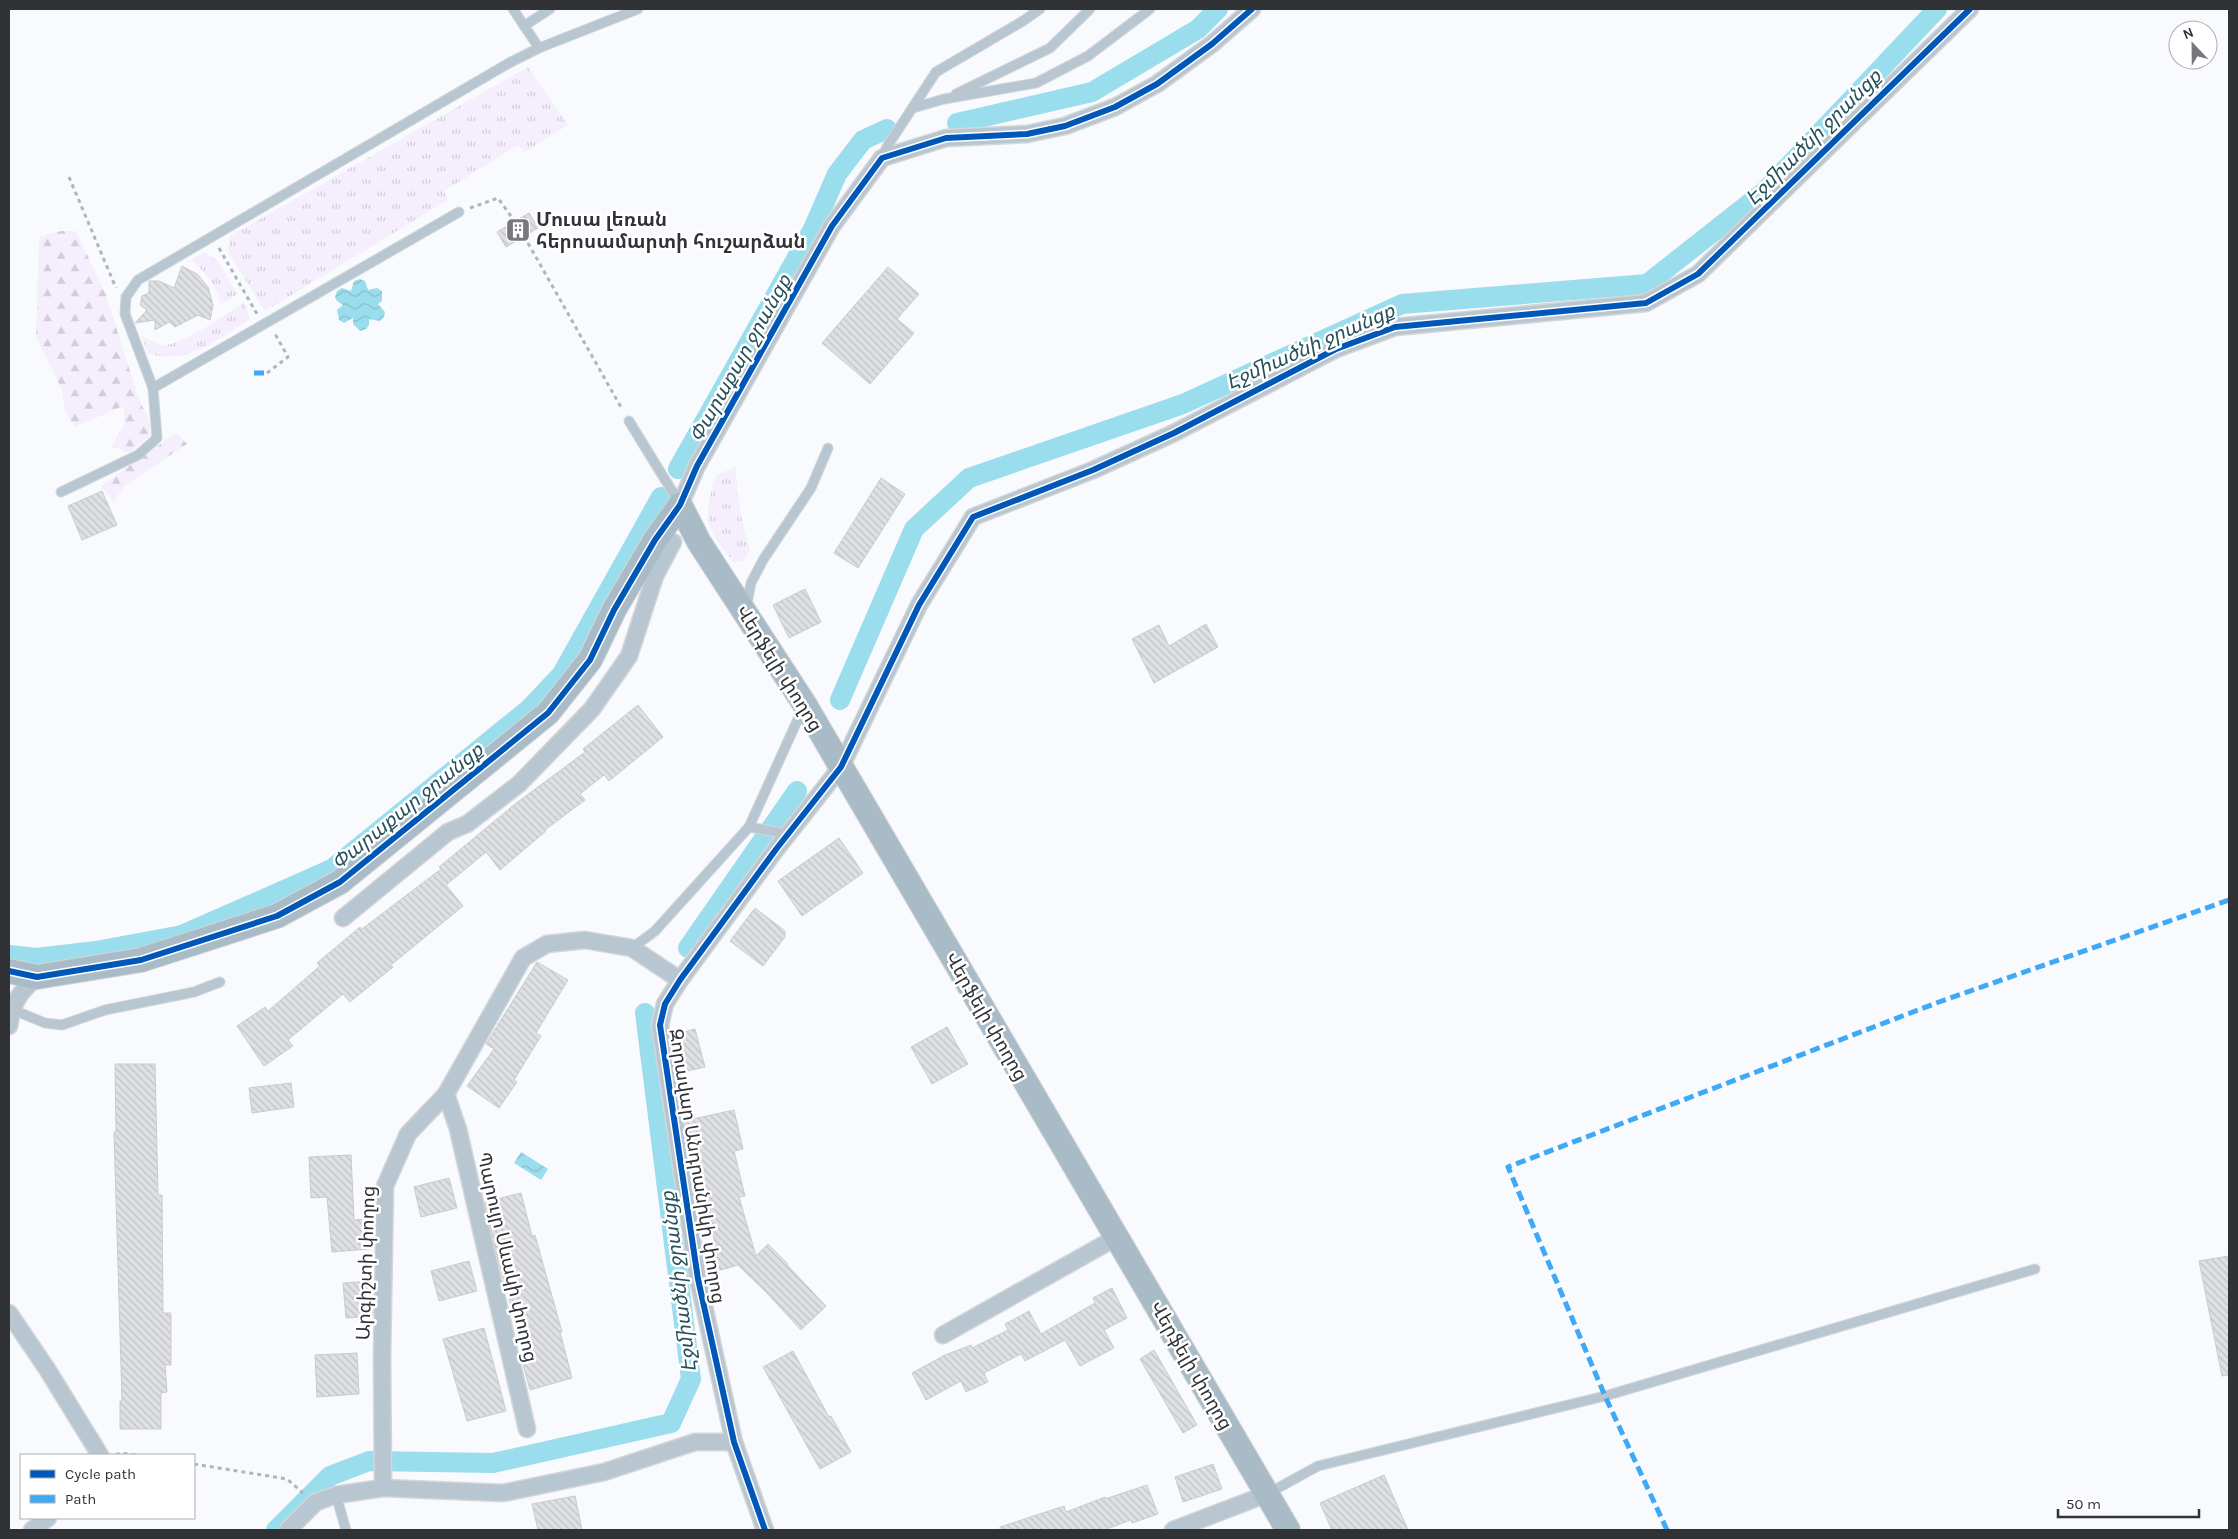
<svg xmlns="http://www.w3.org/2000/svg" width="2238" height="1539" font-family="Karla,'Noto Sans Armenian',sans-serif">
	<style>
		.grass { fill: url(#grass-tufts) }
		.forest { fill: url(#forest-firs) }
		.water { fill: url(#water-waves) }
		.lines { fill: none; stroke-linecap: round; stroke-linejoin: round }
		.canal { stroke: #9addec; stroke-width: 20 }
		.building { fill: url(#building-back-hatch); stroke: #cacbce }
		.lane-casing { stroke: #d5d6d8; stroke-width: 11 }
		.street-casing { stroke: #d5d6d8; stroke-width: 19 }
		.secondary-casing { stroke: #d5d6d8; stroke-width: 26 }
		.path { stroke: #acb6bc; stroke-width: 3; stroke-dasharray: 4 4; stroke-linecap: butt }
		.lane { stroke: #b7c6d0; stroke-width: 9 }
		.street { stroke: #b7c6d0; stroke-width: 16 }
		.secondary { stroke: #a9bbc7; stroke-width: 24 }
		.quiet { stroke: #3fa9f5; stroke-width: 5; stroke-dasharray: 10 5; stroke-linecap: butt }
		.cycleway-casing { stroke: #fff; stroke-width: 9 }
		.cycleway { stroke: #0057b8; stroke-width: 6 }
		.labels { text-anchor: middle; stroke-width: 5; stroke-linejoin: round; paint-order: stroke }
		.poi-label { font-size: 19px; font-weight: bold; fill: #303236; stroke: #fff; text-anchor: start }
		.street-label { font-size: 19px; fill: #303236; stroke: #fff }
		.water-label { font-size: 20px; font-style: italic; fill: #26515a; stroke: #fff }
	</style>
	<defs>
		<pattern id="grass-tufts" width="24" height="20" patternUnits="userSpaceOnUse" patternTransform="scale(1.25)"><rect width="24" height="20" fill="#f4eefd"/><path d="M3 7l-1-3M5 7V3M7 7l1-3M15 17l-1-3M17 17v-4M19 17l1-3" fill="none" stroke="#d2cdd9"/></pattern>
		<pattern id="forest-firs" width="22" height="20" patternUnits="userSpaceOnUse" patternTransform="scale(1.25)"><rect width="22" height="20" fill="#f4eefd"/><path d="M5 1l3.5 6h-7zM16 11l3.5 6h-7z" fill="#d2cdd9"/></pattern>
		<pattern id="water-waves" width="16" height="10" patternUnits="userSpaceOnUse" patternTransform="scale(1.25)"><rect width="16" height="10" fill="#9addec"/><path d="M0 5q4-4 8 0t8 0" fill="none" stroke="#85becb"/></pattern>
		<pattern id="building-back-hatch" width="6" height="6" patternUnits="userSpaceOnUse" patternTransform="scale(1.25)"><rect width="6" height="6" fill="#dfe0e4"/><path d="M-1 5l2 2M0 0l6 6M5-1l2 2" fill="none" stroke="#c0c1c4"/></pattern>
	</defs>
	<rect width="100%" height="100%" fill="#f8fafd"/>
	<g class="grass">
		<path d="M528,67L568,125L525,152L518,145L444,191L448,200L265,311L228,252L230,236Z"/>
		<path d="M204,252L217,260L238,294L221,304C216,286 206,272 191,260Z"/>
		<path d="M244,302L250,319C218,339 186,367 147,353L142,336C148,339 156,345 163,345C183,346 227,313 244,302Z"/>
		<path d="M736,467C736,497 742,523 750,551L744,560L734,562C704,527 703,519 716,475Z"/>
	</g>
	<g class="forest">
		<path d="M61,231H76L106,295L139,400L149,419L150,435L130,452L111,447L125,424L123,406L75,427L66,414L62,390L36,337L39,237Z"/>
		<path d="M176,433L187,444L124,486L114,502L101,486Z"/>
	</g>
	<g class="water">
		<path d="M360,279L365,281L368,290L377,288L382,291V301L378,304L385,312L384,317L380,321L369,319V325L366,329L360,331L353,324V318L344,323L339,320L337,310L343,305L337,301L335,297L337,291L342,288L351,291L354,281Z"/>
		<path d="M521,1152L548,1169L541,1180L514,1163Z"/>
	</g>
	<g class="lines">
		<g class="canal">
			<path d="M957,123L1092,92L1198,29L1218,9"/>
			<path d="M678,469L813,229L837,174L863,140L887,129"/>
			<path d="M840,700L914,529L969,478L1183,404L1402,304L1647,284L1765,191L1937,9"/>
			<path d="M688,948L797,791"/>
			<path d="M9,955L36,958L96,951L182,935L332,869L529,709L562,674L661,497"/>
			<path d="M276,1530L330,1476L369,1461L493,1463L671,1423L691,1379L645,1013"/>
		</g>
	</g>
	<g class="building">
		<path d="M529,213L538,228L506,247L497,232Z"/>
		<path d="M182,266L197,274L208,287L213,305L210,320L198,315L175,327L169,322L155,330V320L135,323L147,310L140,305L142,296L149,293V281H159L174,288Z"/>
		<path d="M888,267L919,294L897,319L914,333L870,384L822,343Z"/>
		<path d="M881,478L905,494L858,568L834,553Z"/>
		<path d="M102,491L117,525L82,540L68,506Z"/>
		<path d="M805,589L821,622L789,638L773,605Z"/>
		<path d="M1206,624L1218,647L1154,683L1132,639L1159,625L1169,646Z"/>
		<path d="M638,705L663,737L609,781L604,775L580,794L585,800L545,830L546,831L500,870L486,852L446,885L463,906L391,965L393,967L350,1002L343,994L288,1040L293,1046L264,1066L237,1026L265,1007L268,1011L320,966L317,963L360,927L362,929L441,869L439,867L515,804L585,752L583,749Z"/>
		<path d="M839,838L863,873L802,916L778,881Z"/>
		<path d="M755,908L785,931V937L763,966L730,941Z"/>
		<path d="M537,962L568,980L536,1033L541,1036L514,1080L517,1082L499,1108L467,1086L494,1049L486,1044Z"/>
		<path d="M947,1027L968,1064L932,1084L911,1047Z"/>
		<path d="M695,1029L705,1067L679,1073L672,1035Z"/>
		<path d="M115,1064H155L158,1195H162L163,1313H171V1365H165L167,1392L161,1393V1429H120V1401H122L114,1132H116Z"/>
		<path d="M291,1083L294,1107L252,1113L249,1088Z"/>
		<path d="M734,1110L743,1149L734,1151L745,1196L739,1197L756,1256L768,1244L788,1264L787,1265L826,1306L801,1330L766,1292L738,1265L714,1272L706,1245L715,1243L696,1160L690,1161L684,1121Z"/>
		<path d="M351,1155L354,1220L366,1219L369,1249L332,1252L327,1197L311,1198L309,1157Z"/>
		<path d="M449,1178L457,1208L421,1217L414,1187Z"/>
		<path d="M521,1193L532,1236L535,1235L562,1332H560L572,1378L530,1390L522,1360L526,1359L498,1260L485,1202Z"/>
		<path d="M2229,1256V1375L2222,1376L2199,1261Z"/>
		<path d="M469,1261L477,1291L439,1301L431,1271Z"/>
		<path d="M371,1281L373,1316L346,1318L343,1283Z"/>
		<path d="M1112,1288L1127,1318L1104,1330L1114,1348L1080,1366L1065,1340L1025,1361L1021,1354L984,1373L988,1382L966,1392L961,1381L926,1400L912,1373L945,1355L971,1345L972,1348L1008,1330L1005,1324L1029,1311L1041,1334L1095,1303L1093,1298Z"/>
		<path d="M484,1328L506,1411L467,1421L443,1339Z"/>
		<path d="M1154,1350L1197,1425L1183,1433L1140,1359Z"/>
		<path d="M793,1351L829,1417L831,1416L851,1452L820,1469L763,1367Z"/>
		<path d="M357,1353L359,1394L317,1397L315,1355Z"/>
		<path d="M1213,1464L1222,1489L1183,1502L1175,1477Z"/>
		<path d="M1384,1475L1408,1530H1332L1320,1503Z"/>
		<path d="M1147,1485L1158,1514L1132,1523L1131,1520L1104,1530H1000V1527L1064,1506L1066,1512L1105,1497V1499Z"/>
		<path d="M575,1496L582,1530H538L532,1504Z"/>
	</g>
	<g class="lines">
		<defs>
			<g id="lane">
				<path d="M513,9L539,48"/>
				<path d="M524,26L550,9"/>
				<path d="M956,94L1050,48L1090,9"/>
				<path d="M913,108L944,99L1036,83L1088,56L1150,9"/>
				<path d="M882,157L888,145L936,72L1023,21L1040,9"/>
				<path d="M459,212L153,388L125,314L126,297L138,280L509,63L539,48L638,9"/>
				<path d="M629,421L680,504"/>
				<path d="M61,492L138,455L157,438L153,388"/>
				<path d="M746,608L751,583L763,560L811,488L828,448"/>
				<path d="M749,827L788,834"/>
				<path d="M632,948L655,931L749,827L803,708"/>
				<path d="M11,1009L45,1023L62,1025L105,1010L194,992L220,982"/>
				<path d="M1267,1494L1318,1466L1605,1396L2035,1269"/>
				<path d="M336,1495L346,1530"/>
			</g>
			<g id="street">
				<path d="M680,505L697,466L832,226L882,158L946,138L1027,134L1065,126L1115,107L1157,84L1212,44L1252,9"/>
				<path d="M343,918L448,832L467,824L519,784L592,709L629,656L655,576L673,542"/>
				<path d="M9,1026C13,1001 19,993 37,977"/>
				<path d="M446,1094L458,1129L527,1429"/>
				<path d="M9,1313L47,1369L100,1455"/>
				<path d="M943,1335L1117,1237"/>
				<path d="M383,1488L382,1356L385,1186L408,1134L446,1094L523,958L547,944L585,940L632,948L680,980"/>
				<path d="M32,1530L48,1518"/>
				<path d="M288,1530L316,1502L336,1495L383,1488L503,1493L604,1472L695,1442H734"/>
				<path d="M765,1530L734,1442L698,1279L660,1025L665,1004L680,980L777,848L841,767L919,605L973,517L1093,470L1174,433L1336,349L1395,327L1646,303L1698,274L1970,9"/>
				<path d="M1173,1530L1267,1494"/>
			</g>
			<path id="secondary" d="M9,971L37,977L141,960L277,916L340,882L548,713L590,660L614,610L655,540L680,505L699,542L805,705L1288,1530"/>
		</defs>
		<use href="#lane" class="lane-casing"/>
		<use href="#street" class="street-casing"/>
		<use href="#secondary" class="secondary-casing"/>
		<g class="path">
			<path d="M69,177L116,288"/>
			<path d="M470,208L498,198L515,222"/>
			<path d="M524,236L622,409"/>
			<path d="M219,248L257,314"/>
			<path d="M267,373L288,357L274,332"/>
			<path d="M116,1455L121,1453L135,1455"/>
			<path d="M194,1464L287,1479L303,1493"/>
		</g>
		<use href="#lane" class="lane"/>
		<use href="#street" class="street"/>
		<use href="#secondary" class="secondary"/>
		<g class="quiet">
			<path d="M254,373H267"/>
			<path d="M1667,1530L1605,1396L1508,1167L1939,1002L2229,900"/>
		</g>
		<defs>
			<g id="cycleway">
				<path d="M9,971L37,977L141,960L277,916L340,882L548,713L590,660L614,610L655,540L680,505L697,466L832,226L882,158L946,138L1027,134L1065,126L1115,107L1157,84L1212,44L1252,9"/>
				<path d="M765,1530L734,1442L698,1279L660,1025L665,1004L680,980L777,848L841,767L919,605L973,517L1093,470L1174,433L1336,349L1395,327L1646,303L1698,274L1970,9"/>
			</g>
		</defs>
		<use href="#cycleway" class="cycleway-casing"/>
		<use href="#cycleway" class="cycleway"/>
	</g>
	<defs>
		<symbol id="building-square" viewBox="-11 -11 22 22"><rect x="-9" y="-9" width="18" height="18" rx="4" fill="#76787c" stroke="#fff"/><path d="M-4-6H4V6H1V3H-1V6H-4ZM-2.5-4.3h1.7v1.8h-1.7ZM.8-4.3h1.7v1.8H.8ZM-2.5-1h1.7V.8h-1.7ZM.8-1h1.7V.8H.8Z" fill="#fff"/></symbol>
	</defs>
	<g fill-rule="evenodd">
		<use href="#building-square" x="504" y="216" width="28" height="28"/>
	</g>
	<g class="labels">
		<g class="poi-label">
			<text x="536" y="226">Մուսա լեռան<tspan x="536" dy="22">հերոսամարտի հուշարձան</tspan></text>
		</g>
		<g class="street-label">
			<text transform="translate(780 668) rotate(58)" y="7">Վերֆելի փողոց</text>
			<text transform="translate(987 1016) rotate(60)" y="7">Վերֆելի փողոց</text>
			<text transform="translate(698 1166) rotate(81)" y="7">Զորավար Անդրանիկի փողոց</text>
			<text transform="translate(508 1257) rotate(77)" y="7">Պարույր Սևակի փողոց</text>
			<text transform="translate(365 1263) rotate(-88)" y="7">Արգիշտի փողոց</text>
			<text transform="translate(1192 1365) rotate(60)" y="7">Վերֆելի փողոց</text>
		</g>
		<g class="water-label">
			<text transform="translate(1813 137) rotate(-45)" y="7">Էջմիածնի ջրանցք</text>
			<text transform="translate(1310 346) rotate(-24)" y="7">Էջմիածնի ջրանցք</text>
			<text transform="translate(740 358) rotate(-61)" y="7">Փարաքար ջրանցք</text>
			<text transform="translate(407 806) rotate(-39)" y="7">Փարաքար ջրանցք</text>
			<text transform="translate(678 1282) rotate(-97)" y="7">Էջմիածնի ջրանցք</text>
		</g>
	</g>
	<rect width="2238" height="1539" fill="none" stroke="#303236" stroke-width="20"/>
	<rect x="20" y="1454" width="175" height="65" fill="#ffffff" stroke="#acadaf"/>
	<rect x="30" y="1470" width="25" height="8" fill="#0057b8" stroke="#acadaf"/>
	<text x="65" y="1479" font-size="15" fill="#303236">Cycle path</text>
	<rect x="30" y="1495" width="25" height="8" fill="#3fa9f5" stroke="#acadaf"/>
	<text x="65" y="1504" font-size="15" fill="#303236">Path</text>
	<g transform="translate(2193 45) rotate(338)"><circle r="24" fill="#ffffff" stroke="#acadaf"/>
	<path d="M0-4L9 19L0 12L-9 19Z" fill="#76787c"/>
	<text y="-8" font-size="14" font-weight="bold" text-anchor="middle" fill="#303236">N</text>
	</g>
	<path d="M2058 1509v8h141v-8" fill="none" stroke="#303236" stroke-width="2.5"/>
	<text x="2066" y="1509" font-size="15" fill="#303236" stroke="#ffffff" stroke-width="4" paint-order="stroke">50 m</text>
</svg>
